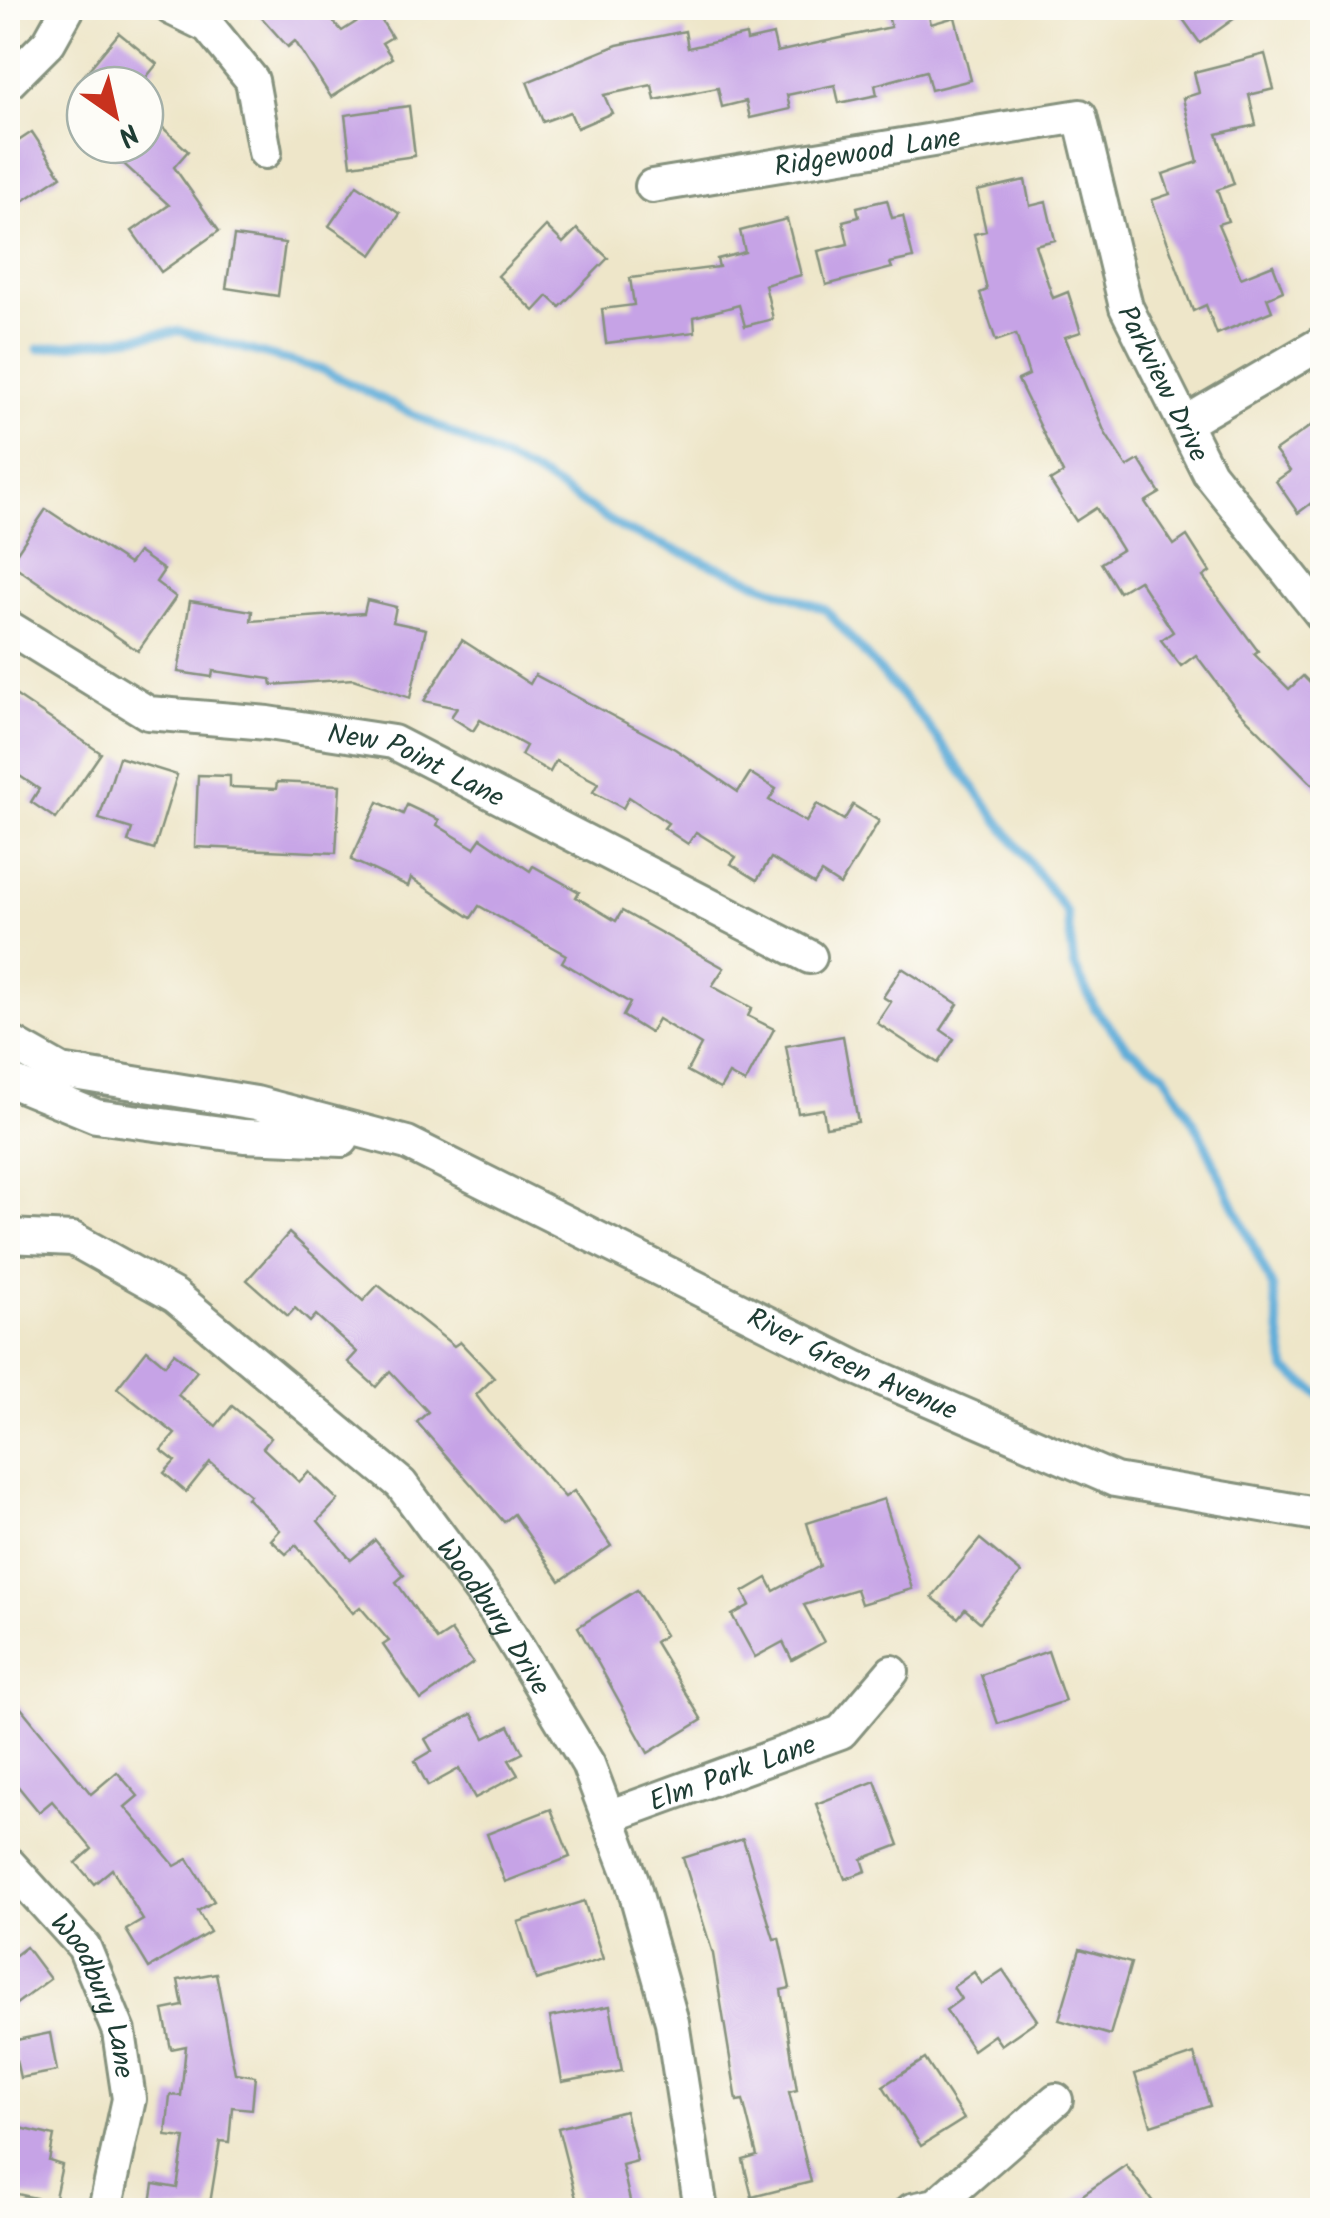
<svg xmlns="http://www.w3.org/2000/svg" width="1330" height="2218" font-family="Kalam,sans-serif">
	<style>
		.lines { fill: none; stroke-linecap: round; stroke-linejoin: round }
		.stream { stroke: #60add9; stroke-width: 9 }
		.building { fill: #c6a3e6 }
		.minor-casing { stroke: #86927e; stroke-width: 38 }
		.minor { stroke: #fff; stroke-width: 32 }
		.labels { text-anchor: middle; stroke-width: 9; stroke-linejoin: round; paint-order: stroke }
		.street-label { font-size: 28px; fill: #1f3d34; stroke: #fdfcf7 }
	</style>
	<rect width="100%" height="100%" fill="#fdfcf7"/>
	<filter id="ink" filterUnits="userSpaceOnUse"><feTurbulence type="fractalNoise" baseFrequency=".01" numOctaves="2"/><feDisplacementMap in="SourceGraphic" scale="20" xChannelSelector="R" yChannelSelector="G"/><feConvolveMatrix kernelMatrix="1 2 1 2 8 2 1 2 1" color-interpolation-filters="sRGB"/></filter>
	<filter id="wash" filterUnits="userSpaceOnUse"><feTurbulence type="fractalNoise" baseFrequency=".0048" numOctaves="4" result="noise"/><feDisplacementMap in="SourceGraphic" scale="40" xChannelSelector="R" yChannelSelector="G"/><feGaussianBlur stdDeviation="2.25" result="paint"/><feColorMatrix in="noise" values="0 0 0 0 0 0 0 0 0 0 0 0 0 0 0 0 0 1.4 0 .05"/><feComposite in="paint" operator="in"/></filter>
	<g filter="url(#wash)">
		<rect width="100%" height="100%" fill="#eee6c9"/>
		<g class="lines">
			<path class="stream" d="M38,349L180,331L323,370L543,478L623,529L826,610L925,722L1067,913L1074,965L1095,1009L1127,1047L1165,1074L1198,1129L1273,1288L1286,1370L1322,1396"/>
		</g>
		<g id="blocks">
			<g class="building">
				<path d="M253,8H321L342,31L375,10L392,37L382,43L392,58L331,97L295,41L288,47Z"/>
				<path d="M886,8H927L931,24L955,17L971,80L931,90L926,71L875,85L877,95L839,103L835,85L787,95L790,109L750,118L746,101L722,107L718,88L655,100L652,85L604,95L612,113L577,128L570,112L543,122L527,82L617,45L685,31L688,48L746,35L747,41L773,35L777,52L891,27Z"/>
				<path d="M1175,8H1249L1200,43Z"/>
				<path d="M119,33L157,64L140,85H76Z"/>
				<path d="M1265,54L1274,89L1249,95L1256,125L1217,134L1234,184L1217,190L1228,221L1218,224L1241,278L1273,265L1283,291L1267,298L1272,311L1217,334L1206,305L1193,311L1152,200L1170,194L1163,174L1198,162L1183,98L1199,93L1194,72Z"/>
				<path d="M409,106L415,156L351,165L345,115Z"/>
				<path d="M145,111L188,151L174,167L219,231L161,272L132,231L169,205L103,145H145Z"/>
				<path d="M32,132L61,176L17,205L8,190V148Z"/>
				<path d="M1025,180L1030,206L1046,202L1055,240L1035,245L1053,298L1068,292L1081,332L1065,337L1105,433L1127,467L1139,460L1160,493L1145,502L1174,545L1187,536L1210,572L1203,577L1258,651L1254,654L1289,689L1303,676L1322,695V794L1235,707L1196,655L1181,666L1161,640L1173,632L1139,580L1119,592L1101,563L1122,550L1096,508L1076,521L1050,481L1063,473L1018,380L1029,375L1016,334L996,341L980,293L987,290L974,234L986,231L977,191Z"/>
				<path d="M357,185L400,214L372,255L329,226Z"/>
				<path d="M887,200L892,218L903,216L913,258L890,263L892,268L826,285L818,251L848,244L843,221L859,217L857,207Z"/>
				<path d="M787,219L801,275L765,285L773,319L745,326L739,305L694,317L695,332L606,343L602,309L634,305L630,278L719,267L717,259L745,252L740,231Z"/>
				<path d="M546,226L563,243L577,229L608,258L560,307L548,296L534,311L498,276Z"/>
				<path d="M234,236L285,243L278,296L226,288Z"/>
				<path d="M1322,418V495L1298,513L1276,481L1290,471L1275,451Z"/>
				<path d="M46,509L129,564L138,552L164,570L156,582L176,597L138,651L10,563Z"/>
				<path d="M367,600L396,607L393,622L426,629L410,698L353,679L272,685L271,679L213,671L212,677L178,672L190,601L252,611L251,621L364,613Z"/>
				<path d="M462,640L530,684L535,675L675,749L738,792L750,773L776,789L769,800L806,822L817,804L844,820L853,805L879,821L840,885L821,873L814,884L771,858L757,880L731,864L736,857L696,832L688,844L664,828L668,823L629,797L623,808L593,792L598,783L556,761L550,772L521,755L526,746L480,720L473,731L451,717L457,708L424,701Z"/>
				<path d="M8,690L101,753L56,819L31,802L39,789L8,768Z"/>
				<path d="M119,757L177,775L154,850L128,842L132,829L99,819Z"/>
				<path d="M198,775L230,776V787L276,789L277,782L340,785L336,853L195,847Z"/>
				<path d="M378,802L403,814L407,805L439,820L437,825L474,848L481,838L530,871L533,866L579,892L576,897L616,921L622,911L724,968L712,986L752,1008L748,1016L774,1029L745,1083L729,1074L720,1089L687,1071L701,1045L658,1019L650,1033L623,1016L630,1003L562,962L566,955L479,906L471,918L411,878L408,886L351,860Z"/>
				<path d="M902,968L958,1004L941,1030L954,1039L938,1063L877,1023L891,1002L883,997Z"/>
				<path d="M843,1036L858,1122L826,1127L823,1109L798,1113L786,1046Z"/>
				<path d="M289,1233L363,1301L378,1285L454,1346L460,1342L494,1378L476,1395L489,1412L565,1497L574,1491L611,1546L560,1581L514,1514L504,1522L417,1422L428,1412L390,1371L376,1387L348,1362L357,1352L316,1315L310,1322L295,1308L288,1316L247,1280Z"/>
				<path d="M147,1350L165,1365L174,1353L197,1371L178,1395L216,1426L232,1406L271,1438L263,1448L299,1482L309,1472L338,1500L318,1521L351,1560L375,1540L404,1575L396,1582L437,1640L451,1631L473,1663L421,1700L383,1645L389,1641L360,1607L353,1613L296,1545L286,1554L271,1540L280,1530L247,1498L250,1495L210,1462L186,1492L164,1473L175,1461L161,1450L175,1434L117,1388Z"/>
				<path d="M884,1499L912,1589L861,1604L856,1589L804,1605L824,1642L792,1660L783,1642L755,1657L732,1615L750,1605L743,1592L767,1578L774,1591L820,1566L807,1523Z"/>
				<path d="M980,1539L1021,1573L980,1622L965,1609L958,1618L932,1597Z"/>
				<path d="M637,1590L665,1635L655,1642L702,1720L648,1753L578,1627Z"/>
				<path d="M1048,1651L1065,1701L998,1724L981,1675Z"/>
				<path d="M8,1692L91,1794L117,1772L138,1796L125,1807L175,1866L188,1859L214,1901L198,1911L210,1932L149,1968L126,1930L143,1920L112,1869L94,1884L76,1863L92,1849L52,1801L39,1812L8,1774Z"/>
				<path d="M472,1714L485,1738L509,1726L523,1753L509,1760L518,1775L475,1798L459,1769L428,1786L415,1761L432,1751L425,1739Z"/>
				<path d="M875,1781L899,1845L862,1859L866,1871L845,1879L816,1804Z"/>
				<path d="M551,1809L570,1857L505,1882L487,1834Z"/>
				<path d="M743,1839L774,1939L779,1938L790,1988L781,1990L797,2090L789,2092L811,2182L752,2197L743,2160L757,2156L743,2100L737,2101L713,1954L683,1858Z"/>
				<path d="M584,1901L603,1959L536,1980L518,1922Z"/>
				<path d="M26,1947L50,1979L8,2010V1961Z"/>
				<path d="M1080,1949L1131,1963L1110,2035L1059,2020Z"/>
				<path d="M1003,1970L1037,2020L1001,2045L994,2035L973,2050L946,2010L961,1999L953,1987L974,1972L982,1984Z"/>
				<path d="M216,1973L235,2073L255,2076L252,2109L232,2107L229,2142L220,2141L209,2210H150L154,2184L177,2188L185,2138L166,2136L170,2095L181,2096L186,2046L171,2049L163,2010L183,2006L178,1980Z"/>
				<path d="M610,2006L622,2071L562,2082L550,2017Z"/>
				<path d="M50,2033L57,2071L20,2078L12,2041Z"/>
				<path d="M1194,2054L1210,2106L1151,2125L1135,2074Z"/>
				<path d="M925,2059L964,2119L921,2146L883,2086Z"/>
				<path d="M625,2111L637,2161L622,2165L632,2210H579L558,2128Z"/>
				<path d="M8,2125L54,2136L49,2161L62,2165L54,2202L8,2192Z"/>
				<path d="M1126,2165L1159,2210H1061Z"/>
			</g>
		</g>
	</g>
	<g filter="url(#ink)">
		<use href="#blocks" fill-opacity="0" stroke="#86927e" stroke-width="2.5"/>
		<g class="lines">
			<defs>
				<g id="minor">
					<path d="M171,8L208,26L252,80L265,152"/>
					<path d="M8,83L49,42L68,8"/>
					<path id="s1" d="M652,186L1080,116L1126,307L1209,473L1322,615"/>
					<path d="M1185,423L1322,343"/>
					<path id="s2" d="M8,627L148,713L268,723L393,742L810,957"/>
					<path id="s3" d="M8,1041L61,1071L256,1103L407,1143L857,1368L1115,1480L1322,1515"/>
					<path d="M8,1080L96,1116L244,1136L342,1140"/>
					<path id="s4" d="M8,1236L73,1239L175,1296L401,1484L496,1612L588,1764L632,1880L672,2022L701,2210"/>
					<path id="s5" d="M608,1817L841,1732L892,1672"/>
					<path id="s6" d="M8,1863L84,1947L119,2032L129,2099L105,2210"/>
					<path d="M912,2210L936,2205L1056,2100"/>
				</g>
			</defs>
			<use href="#minor" class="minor-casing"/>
			<use href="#minor" class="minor"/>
		</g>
	</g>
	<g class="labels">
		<g class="street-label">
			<text dy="10" stroke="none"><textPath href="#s1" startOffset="218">Ridgewood Lane</textPath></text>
			<text dy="10" stroke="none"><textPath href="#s1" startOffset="715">Parkview Drive</textPath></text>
			<text dy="10" stroke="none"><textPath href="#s2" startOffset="440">New Point Lane</textPath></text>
			<text dy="10" stroke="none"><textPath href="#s3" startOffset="912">River Green Avenue</textPath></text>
			<text dy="10" stroke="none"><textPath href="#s4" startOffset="638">Woodbury Drive</textPath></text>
			<text dy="10" stroke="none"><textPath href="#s5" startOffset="132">Elm Park Lane</textPath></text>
			<text dy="10" stroke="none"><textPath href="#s6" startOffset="162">Woodbury Lane</textPath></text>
		</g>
	</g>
	<rect width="1330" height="2218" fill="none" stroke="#fdfcf7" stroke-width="40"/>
	<g transform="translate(115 115) rotate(146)"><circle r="48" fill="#fdfcf7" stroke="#a4b0a9" stroke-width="2.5"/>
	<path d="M0-8L18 38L0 25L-18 38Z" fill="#c8321e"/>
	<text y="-15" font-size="28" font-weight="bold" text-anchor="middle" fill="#1f3d34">N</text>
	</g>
</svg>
